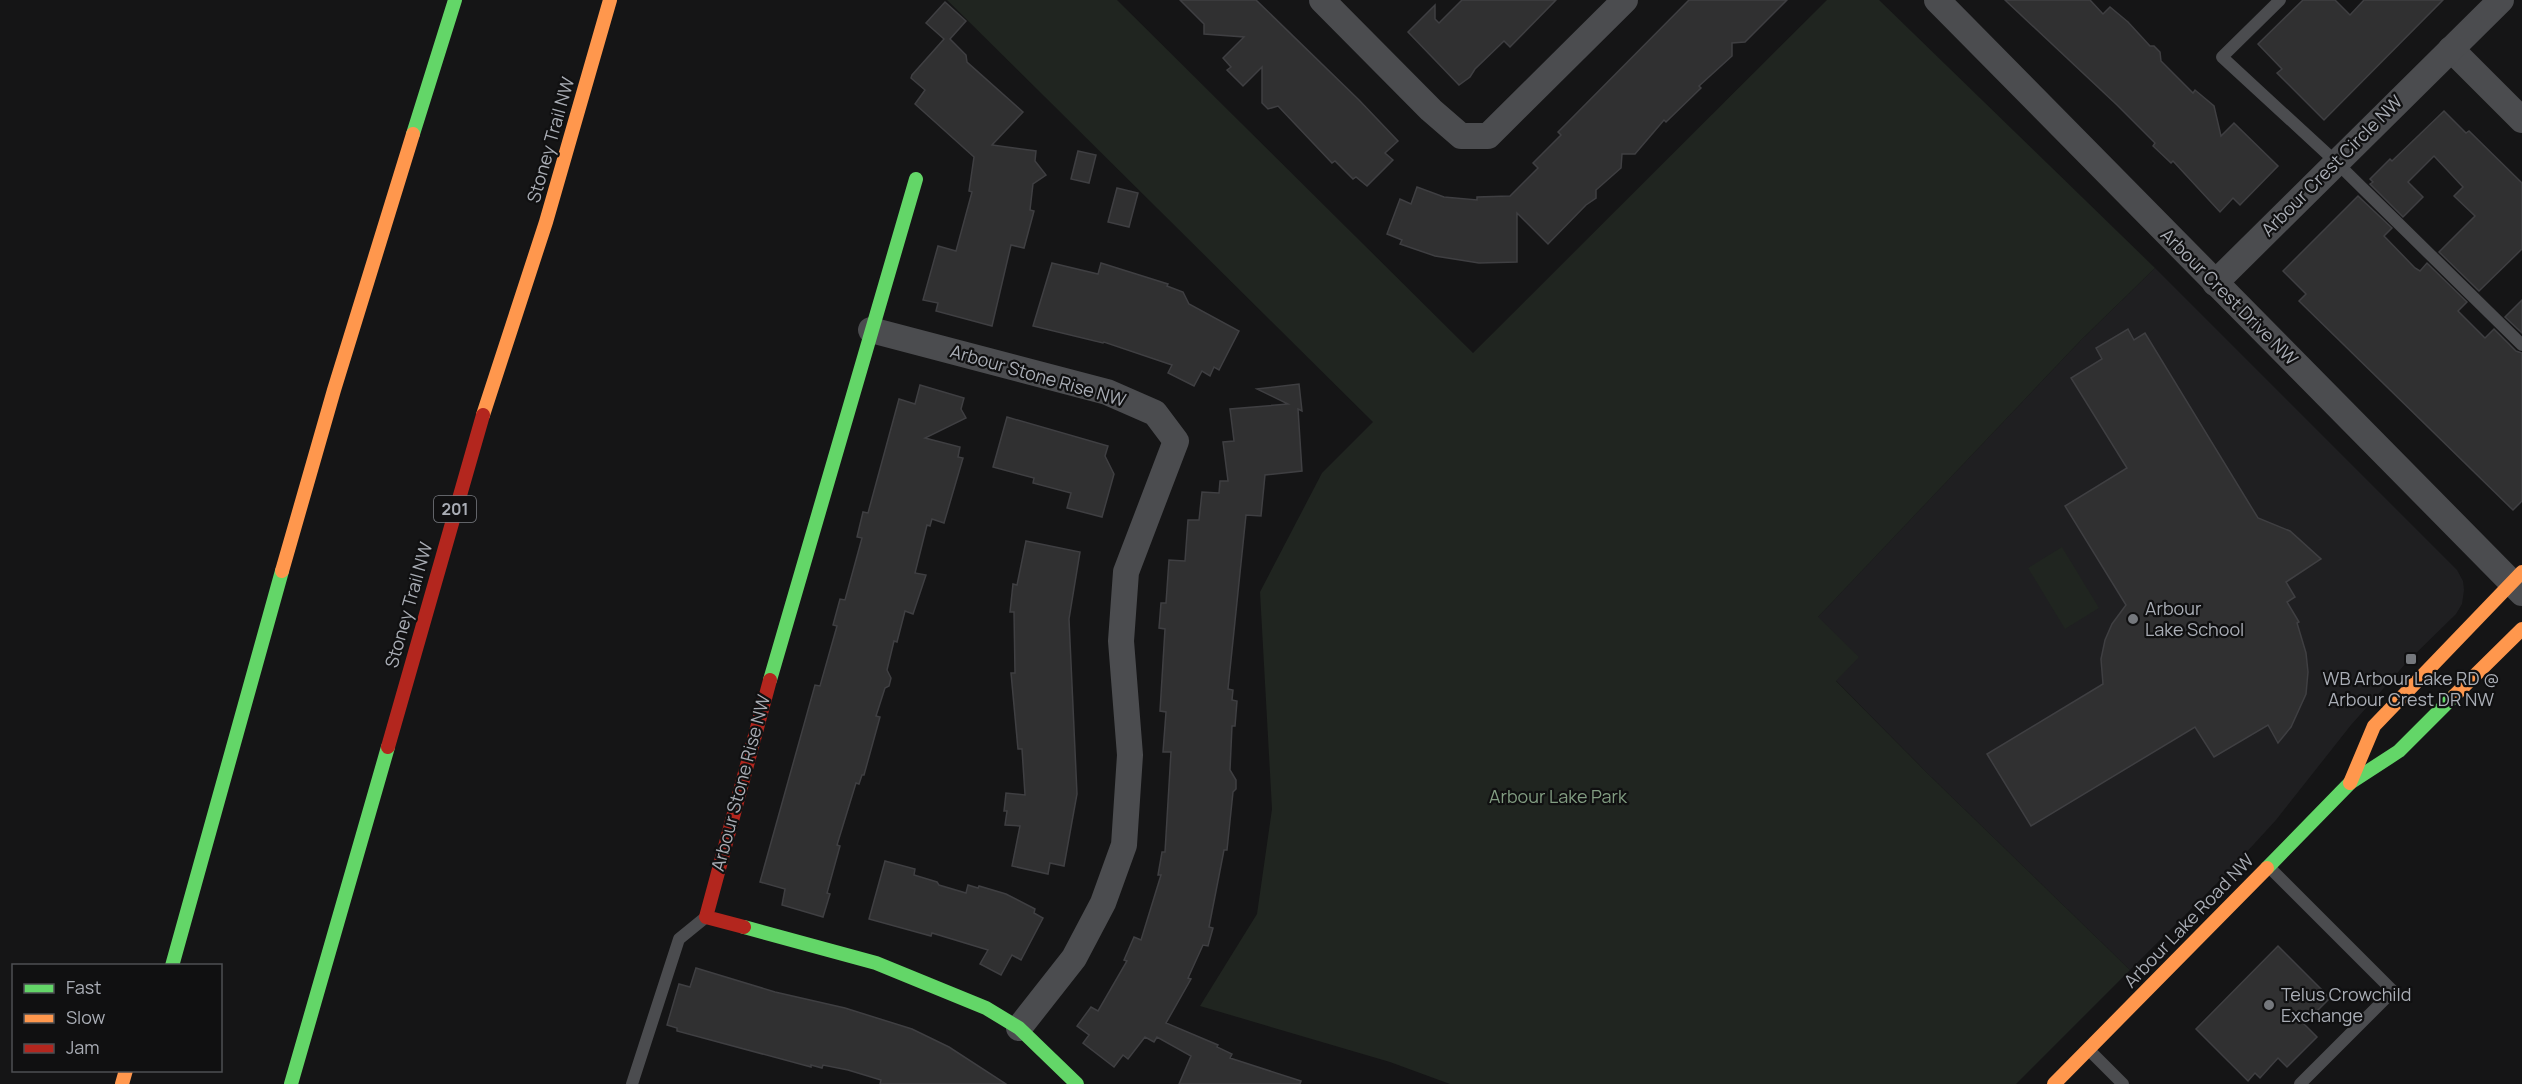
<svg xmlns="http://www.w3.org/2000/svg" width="2522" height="1084" font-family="Manrope,sans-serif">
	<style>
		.built { fill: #1f1f21 }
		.green { fill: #202520 }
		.building { fill: #303031; stroke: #3f3f42; stroke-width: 1.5 }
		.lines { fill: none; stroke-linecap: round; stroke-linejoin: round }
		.lane { stroke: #4b4c4f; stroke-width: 12 }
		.street { stroke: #4b4c4f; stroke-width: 26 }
		.fast { stroke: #63d668; stroke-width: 14 }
		.slow { stroke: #ff974d; stroke-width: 14 }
		.jam { stroke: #b3261e; stroke-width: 14 }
		.poi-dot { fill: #75787d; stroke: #101011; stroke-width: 2 }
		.labels { text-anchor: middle; stroke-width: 4.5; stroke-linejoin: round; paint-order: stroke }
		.shield { fill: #101011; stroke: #7b7e84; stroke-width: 1.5 }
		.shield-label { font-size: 16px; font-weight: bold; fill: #a9adb5 }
		.street-label { font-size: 18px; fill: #a9adb5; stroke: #101011 }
		.poi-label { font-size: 18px; fill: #a9adb5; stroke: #101011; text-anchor: start }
		.park-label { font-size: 18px; fill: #829d82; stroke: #101011 }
	</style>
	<rect width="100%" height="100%" fill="#151516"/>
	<path class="built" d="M2155,268L2457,570L2463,581L2464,590L2462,604L2456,614L2407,662L2351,725L2276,820L2232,868L2130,970L1929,775L1796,640L2081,340Z"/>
	<g class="green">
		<path d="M947,0H1117L1473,353L1827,0H1879L2155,268L2081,340L1818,617L1859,657L1836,681L1929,775L2130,970L2016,1084H1450L1390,1062L1200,1006L1257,914L1272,809L1260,592L1322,473L1373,422Z"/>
		<path d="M2062,547L2099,608L2065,629L2028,568Z"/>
	</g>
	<g class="building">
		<path d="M1180,0H1256L1359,100L1398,141L1385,153L1393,160L1367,186L1356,177L1353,179L1335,161L1332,163L1278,106L1268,109L1262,103V67L1243,86L1227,70L1231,67L1223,58L1244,37L1204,34V24Z"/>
		<path d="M1462,0H1556L1510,47L1504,41L1475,69L1470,77L1459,85L1408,32L1435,5V19L1439,23Z"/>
		<path d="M1689,0H1787L1745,42L1732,43V56L1699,86L1701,88L1666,122L1664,120L1635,154H1622L1621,168L1596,190V198L1586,205L1548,244L1517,213V262L1479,263L1435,256L1400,244L1402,240L1387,234L1400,199L1411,204L1417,187L1444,197L1477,200V197L1510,196L1538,168L1533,163L1561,135L1558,132Z"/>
		<path d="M2005,0H2090L2103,14L2110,7L2128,22L2150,46H2154L2160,52L2161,61L2193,93L2195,90L2214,106L2221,136L2234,123L2278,166L2240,205L2233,198L2220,212L2173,161L2171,163L2153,146L2155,143L2117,105Z"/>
		<path d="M2303,0H2335L2350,15L2364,0H2443L2324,120L2277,73L2282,69L2258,44Z"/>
		<path d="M945,2L966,21L950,39L966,55L967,62L1023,112L992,145L1036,151L1035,161L1046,175L1033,184L1030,210L1034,211L1024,248L1011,245L992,326L936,311L938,303L923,300L938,246L956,251L972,192L969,191L974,157L915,104L925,90L911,78L912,75L944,39L926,23Z"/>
		<path d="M2444,111L2466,133L2469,131L2522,183V249L2479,291L2439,252L2475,216L2454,196L2463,187L2434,156L2408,182L2423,197L2403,217L2370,184L2373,182L2370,179L2390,159L2392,161Z"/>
		<path d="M1078,151L1096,155L1089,183L1071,179Z"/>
		<path d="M1117,188L1138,193L1129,227L1108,222Z"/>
		<path d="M2358,196L2392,228L2384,236L2415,268L2420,271L2427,263L2467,302L2458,311L2485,338L2494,329L2516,351L2522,353V501L2513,510L2299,301L2306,294L2283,271Z"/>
		<path d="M1052,263L1098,274L1101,263L1168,284L1167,286L1183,292L1189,304L1239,331L1219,370L1214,367L1210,376L1202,371L1194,386L1168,373L1172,365L1104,342L1103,343L1033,326Z"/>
		<path d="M2522,300V333L2505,317Z"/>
		<path d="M2128,329L2134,340L2145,333L2258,518L2290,531L2321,559L2286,582L2295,597L2287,602L2299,622L2297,623L2306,653L2308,672L2306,694L2291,727L2278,743L2268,725L2214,757L2195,727L2031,826L1987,754L2103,684L2101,659L2105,640L2112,624L2126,605L2065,506L2127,468L2071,378L2102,359L2096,348Z"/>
		<path d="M1299,384L1302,411L1298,409L1302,471L1265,475L1261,516L1246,515L1228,689L1233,690L1232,700L1237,701L1235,726H1232L1230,770L1236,780V789L1233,792L1227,850H1224L1209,927L1213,928L1208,946L1203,945L1188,978L1191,979L1166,1023L1218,1045L1217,1047L1232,1054L1230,1058L1301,1081L1300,1084H1179L1191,1056L1157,1037L1154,1042L1145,1037L1128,1059L1123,1055L1114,1067L1083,1043L1089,1035L1077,1026L1091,1007L1098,1011L1127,961L1124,960L1134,937L1141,940L1161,875H1158L1162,852H1165L1171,752H1163L1166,712L1160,711L1165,629L1159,628L1161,603H1166L1169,560L1185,561L1188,520H1199L1202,492L1219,493L1220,481H1228L1223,442L1234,441L1230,409L1288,404L1257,389Z"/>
		<path d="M920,385L964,398L961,409L966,418L925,438L960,447L958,457L963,458L944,523L932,519L930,526L927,525L915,573L926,575L913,614L905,611L897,642L894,641L887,670L891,678L889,686L885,688L876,716L880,717L864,775H862L859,784L856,783L837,845L840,846L827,893L830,894L823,917L782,905L785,889L760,882L815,685L820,686L837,626L833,625L840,599L845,600L862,538L857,537L863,512L868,513L899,399L915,404Z"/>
		<path d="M1007,417L1108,446L1105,456L1114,474L1102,517L1067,508L1071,493L1033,483L1034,478L993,467Z"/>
		<path d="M1026,541L1080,552L1069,619L1077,794L1064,866L1050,863L1048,874L1012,866L1020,826L1005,825L1007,811H1004L1006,793L1025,795L1022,749H1018L1011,673H1015L1014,612H1010L1013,584L1017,585Z"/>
		<path d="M885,861L915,869L914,875L937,882L939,885L966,893L968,885L978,888L979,886L1006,894L1035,909L1034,913L1043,918L1021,960L1012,955L1001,975L980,964L988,950L932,933L931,936L869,919Z"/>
		<path d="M2278,946L2330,998L2304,1024L2317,1037L2287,1067L2278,1058L2260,1078L2255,1073L2248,1081L2196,1029Z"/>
		<path d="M696,968L775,992L845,1008L912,1029L949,1047L1006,1084H880L881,1080L848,1070L823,1065L822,1068L811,1065V1067L677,1031V1028L667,1025L679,984L690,987Z"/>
	</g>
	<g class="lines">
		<g class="lane">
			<path d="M2280,0L2222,57L2336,162L2522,345"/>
			<path d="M2269,867L2393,991L2300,1084"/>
			<path d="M2090,1051L2123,1084"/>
			<path d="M632,1084L679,939L706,917"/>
		</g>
		<g class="street">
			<path d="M1322,0L1431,110L1461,136H1488L1625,0"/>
			<path d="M1937,0L2522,593"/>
			<path d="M2451,49L2522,120"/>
			<path d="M2215,283L2501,0"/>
			<path d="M871,330L1107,392L1155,413L1176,441L1126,572L1121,641L1130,755L1124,845L1103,903L1074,958L1019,1028"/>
		</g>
		<g class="fast">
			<path d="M413,134L455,0"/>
			<path d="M770,680L916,179"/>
			<path d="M2267,868L2350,783L2399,751L2454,696"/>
			<path d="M744,927L876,963L986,1008L1019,1028L1077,1084"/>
			<path d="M172,966L282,571"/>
			<path d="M291,1084L388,747"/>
		</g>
		<g class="slow">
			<path d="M483,415L546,222L610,0"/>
			<path d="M282,571L334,390L413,134"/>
			<path d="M2454,696L2522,629"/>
			<path d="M2350,783L2374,726L2522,572"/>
			<path d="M122,1084L126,1070"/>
			<path d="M2054,1084L2267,868"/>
		</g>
		<g class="jam">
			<path d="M388,747L483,415"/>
			<path d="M744,927L706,917L770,680"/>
		</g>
	</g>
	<g class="poi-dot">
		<circle cx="2133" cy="619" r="6"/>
		<rect x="2405" y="653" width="12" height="12" rx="3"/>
		<circle cx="2269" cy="1005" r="6"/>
	</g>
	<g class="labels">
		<rect class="shield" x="434" y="496" width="42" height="26" rx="4.5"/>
		<g class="shield-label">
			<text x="455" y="515">201</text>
		</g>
		<g class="street-label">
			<text transform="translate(551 140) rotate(-74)" y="6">Stoney Trail NW</text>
			<text transform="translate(2332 166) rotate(-45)" y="6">Arbour Crest Circle NW</text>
			<text transform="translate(2229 297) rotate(45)" y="6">Arbour Crest Drive NW</text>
			<text transform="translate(1038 376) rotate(16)" y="6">Arbour Stone Rise NW</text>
			<text transform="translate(409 605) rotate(-74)" y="6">Stoney Trail NW</text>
			<text transform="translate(741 783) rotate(-75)" y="6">Arbour Stone Rise NW</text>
			<text transform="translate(2189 921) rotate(-46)" y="6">Arbour Lake Road NW</text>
		</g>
		<g class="poi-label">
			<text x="2145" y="615">Arbour<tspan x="2145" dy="21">Lake School</tspan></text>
			<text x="2411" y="685" text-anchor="middle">WB Arbour Lake RD @<tspan x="2411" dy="21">Arbour Crest DR NW</tspan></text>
			<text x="2281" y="1001">Telus Crowchild<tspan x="2281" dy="21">Exchange</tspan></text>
		</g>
		<g class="park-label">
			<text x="1558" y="803">Arbour Lake Park</text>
		</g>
	</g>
	<rect x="12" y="964" width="210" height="108" fill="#101011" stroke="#4d4f53" stroke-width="1.5"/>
	<rect x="24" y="984" width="30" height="9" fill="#63d668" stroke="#4d4f53" stroke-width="1.5"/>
	<text x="66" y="994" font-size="18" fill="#a9adb5">Fast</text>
	<rect x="24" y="1014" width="30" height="9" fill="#ff974d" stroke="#4d4f53" stroke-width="1.5"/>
	<text x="66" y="1024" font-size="18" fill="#a9adb5">Slow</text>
	<rect x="24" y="1044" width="30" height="9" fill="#b3261e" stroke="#4d4f53" stroke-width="1.5"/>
	<text x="66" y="1054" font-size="18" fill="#a9adb5">Jam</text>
</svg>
